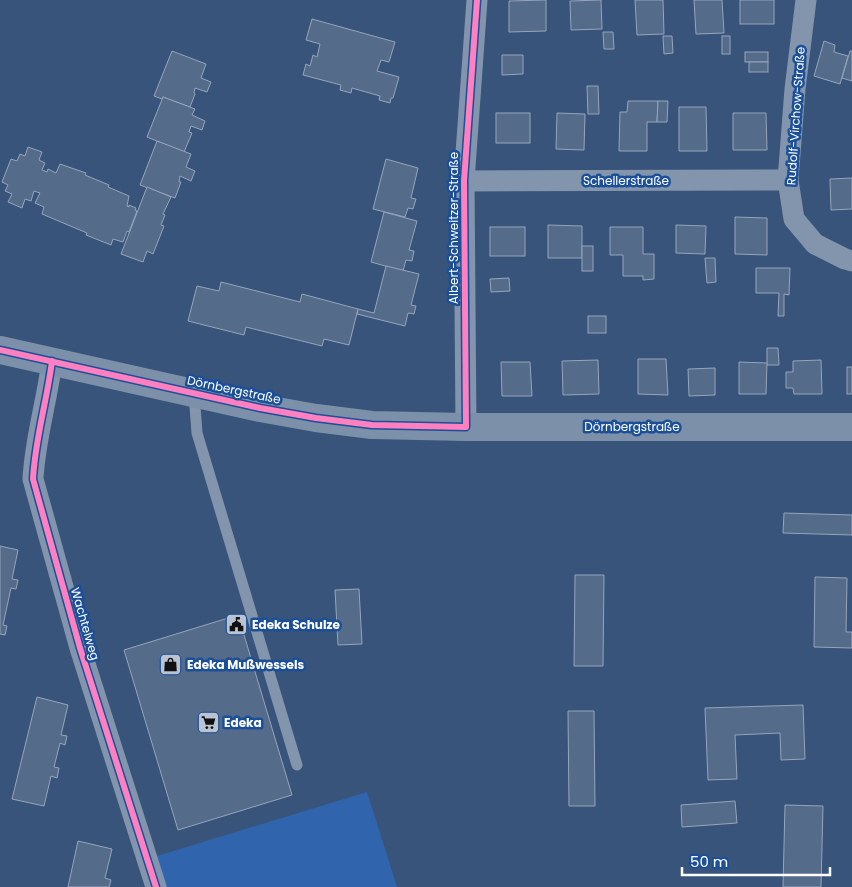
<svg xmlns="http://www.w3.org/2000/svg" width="852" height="887" font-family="Poppins,sans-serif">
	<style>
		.green { fill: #3065ad }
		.building { fill: #556b8a; stroke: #96a5bb }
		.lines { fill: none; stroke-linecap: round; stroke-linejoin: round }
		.lane { stroke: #8295ad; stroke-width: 11 }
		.street { stroke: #8295ad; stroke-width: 21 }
		.secondary { stroke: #7c90aa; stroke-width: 28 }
		.cycleway-casing { stroke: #1b4f98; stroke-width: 9 }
		.cycleway { stroke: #ff80c0; stroke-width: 6 }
		.labels { text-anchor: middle; stroke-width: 5; stroke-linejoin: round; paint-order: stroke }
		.street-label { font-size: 12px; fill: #fff; stroke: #1b4f98 }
		.poi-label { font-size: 12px; font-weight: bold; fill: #fff; stroke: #1b4f98; text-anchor: start }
	</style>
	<rect width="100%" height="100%" fill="#38547b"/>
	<path class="green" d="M367,792L397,887H164L154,857Z"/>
	<g class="building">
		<path d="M546,0V31L509,32V1Z"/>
		<path d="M601,0L602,29L571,30L570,1Z"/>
		<path d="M635,0H663L664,34L637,35Z"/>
		<path d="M694,0H722L724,33L696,34Z"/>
		<rect x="740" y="0" width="34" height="24"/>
		<path d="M312,19L395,42L389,62L381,60L377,71L399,77L393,98H391L390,103L379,100L380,96L352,88L351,93L340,90L341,85L303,75L306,64L310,66L313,55L317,57L320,44L306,40Z"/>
		<path d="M603,32H613L614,49H604Z"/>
		<path d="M663,36H672L673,53L664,54Z"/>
		<rect x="722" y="36" width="8" height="18"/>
		<path d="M824,41L835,45L834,52L848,56L840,84L814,76Z"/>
		<path d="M172,51L206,64L201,78L211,82L207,92L195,88L194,93L195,94L190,107L163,97L162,99L154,96Z"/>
		<path d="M850,51H852V81L842,78Z"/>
		<rect x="745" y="52" width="23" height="10"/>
		<path d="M502,55H523V74L502,75Z"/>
		<rect x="749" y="62" width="19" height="10"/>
		<path d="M587,86H598L599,114H588Z"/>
		<path d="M163,97L195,109L192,115L205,121L202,130L191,126L189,132L192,133L184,152L147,137Z"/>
		<path d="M628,101H658L657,122H647V151H619L620,112H627Z"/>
		<path d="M658,101H668L667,122H657Z"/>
		<path d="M679,107H706L707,151H679Z"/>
		<rect x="496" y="113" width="34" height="30"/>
		<path d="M557,113L585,114L584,150L556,149Z"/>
		<path d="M733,113H766L767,150H733Z"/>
		<path d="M157,141L191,154L186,167L195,171L191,181L180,176L179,182H181L175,198L140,185Z"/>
		<path d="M28,147L42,152L39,160L45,163L42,170L47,172L48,169L56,173L60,164L86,173L85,175L109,185L108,187L129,196L127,206L129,207V205L136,208L135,210L137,211L129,232L127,231L123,242L113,239L111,245L86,235L87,233L42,214L44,207L35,203L40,193L34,191L31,201L25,199L22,208L8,202L12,194L5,191L8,185L2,182L11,159L17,161L20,154L25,156Z"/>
		<path d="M386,159L418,168L411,198L416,199L413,209L408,208L405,217L373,209Z"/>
		<path d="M852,178V209L831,210L830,179Z"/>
		<path d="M147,187L171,197L163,214L165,215L161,225L164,226L153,254L147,251L143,262L121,254Z"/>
		<path d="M384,212L417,221L409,250L414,251L412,261L406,260L403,271L371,262Z"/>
		<path d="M735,217L767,218V255L735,254Z"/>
		<path d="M548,225L582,226V258H548Z"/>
		<path d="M676,225L706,226L705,254L676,253Z"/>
		<rect x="490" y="227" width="35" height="29"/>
		<path d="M610,227H643V254H654V279L643,280V276H623V255H610Z"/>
		<rect x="582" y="246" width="11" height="25"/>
		<path d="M705,258H715L716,282L707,283Z"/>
		<path d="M386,266L419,274L411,305L416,306L414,314L408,313L405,326L357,314L358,309L374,313Z"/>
		<path d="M756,268H790L789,295L784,294V316H778L779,293H756Z"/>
		<path d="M509,278L510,291L491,292L490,279Z"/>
		<path d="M221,282L300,302L302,294L358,309L349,345L324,339L322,346L246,327L244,335L188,321L197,286L219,291Z"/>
		<rect x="588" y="316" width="18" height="17"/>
		<path d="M767,348H778L779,365H767Z"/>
		<path d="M638,359H666L668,395L638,394Z"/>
		<path d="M598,360L599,394L563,395L562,361Z"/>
		<path d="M821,360L822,394H794L793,388H786V372H793V361Z"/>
		<path d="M501,362H530L532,396H502Z"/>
		<path d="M739,362L767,363L766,394H739Z"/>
		<rect x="847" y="367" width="5" height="27"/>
		<path d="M715,368V395L689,396L688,369Z"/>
		<path d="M784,513L852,515V535L783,533Z"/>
		<path d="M0,546L18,550L12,579L18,580L16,589L11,588L3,625L7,626L5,635L0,634Z"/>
		<path d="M575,575H604L603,666H574Z"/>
		<path d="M815,577L847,578L846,632H852V648L814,647Z"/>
		<path d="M359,589L362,644L338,645L335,590Z"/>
		<path d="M238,615L292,795L178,830L124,650Z"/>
		<path d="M37,697L68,705L61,735L67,736L65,745L60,743L54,767L59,768L57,778L51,776L44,806L12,799Z"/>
		<path d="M803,705L805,759L781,760L780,733L735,735L737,779L708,780L705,708Z"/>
		<path d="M568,711H594L595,806H569Z"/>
		<path d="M735,801L737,823L682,827L681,805Z"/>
		<path d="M785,805L823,806L821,887H783Z"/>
		<path d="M78,841L112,849L105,878L111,880L109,887H68Z"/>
	</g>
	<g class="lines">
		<path class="lane" d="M194,393L197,433L297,765"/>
		<g class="street">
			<path d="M806,0L795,89L788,180L794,219L815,244L845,259L852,261"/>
			<path d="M464,181L788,180"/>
			<path d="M52,361C47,401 35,439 33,479L80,648L156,887"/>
			<path d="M466,427L464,181L477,0"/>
		</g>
		<path class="secondary" d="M0,350L260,408L316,418L372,425L466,427H852"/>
		<defs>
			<g id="cycleway">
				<path d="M0,350L260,408L316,418L372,425L466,427L464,181L477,0"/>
				<path d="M52,361C47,401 35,439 33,479L80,648L156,887"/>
			</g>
		</defs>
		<use href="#cycleway" class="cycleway-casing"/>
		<use href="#cycleway" class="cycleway"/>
	</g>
	<defs>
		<symbol id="civic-square" viewBox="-11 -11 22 22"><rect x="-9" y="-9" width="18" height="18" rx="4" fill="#b9c3d1" stroke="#1b4f98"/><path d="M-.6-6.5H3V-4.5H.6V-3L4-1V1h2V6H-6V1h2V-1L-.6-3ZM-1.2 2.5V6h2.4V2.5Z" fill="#111"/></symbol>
		<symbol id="shop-square" viewBox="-11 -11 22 22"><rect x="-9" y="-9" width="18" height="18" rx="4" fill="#b9c3d1" stroke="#1b4f98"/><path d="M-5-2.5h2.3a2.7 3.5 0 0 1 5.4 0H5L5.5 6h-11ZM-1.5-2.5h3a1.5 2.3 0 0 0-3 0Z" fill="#111"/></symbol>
		<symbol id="supermarket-square" viewBox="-11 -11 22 22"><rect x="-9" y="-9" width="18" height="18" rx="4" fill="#b9c3d1" stroke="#1b4f98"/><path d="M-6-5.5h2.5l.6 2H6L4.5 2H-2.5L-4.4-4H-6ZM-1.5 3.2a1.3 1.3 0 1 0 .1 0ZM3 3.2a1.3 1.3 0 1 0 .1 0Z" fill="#111"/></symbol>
	</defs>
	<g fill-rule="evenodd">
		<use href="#civic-square" x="224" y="612" width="25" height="25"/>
		<use href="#shop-square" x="158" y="652" width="25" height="25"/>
		<use href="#supermarket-square" x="196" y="710" width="25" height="25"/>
	</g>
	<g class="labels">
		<g class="street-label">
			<text transform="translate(796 116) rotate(-86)" y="4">Rudolf-Virchow-Straße</text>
			<text x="626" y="185">Schellerstraße</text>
			<text transform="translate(454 228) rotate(-90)" y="4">Albert-Schweitzer-Straße</text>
			<text transform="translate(234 390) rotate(12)" y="4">Dörnbergstraße</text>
			<text x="632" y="431">Dörnbergstraße</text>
			<text transform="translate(85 624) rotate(74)" y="4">Wachtelweg</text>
		</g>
		<g class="poi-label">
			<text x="252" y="629">Edeka Schulze</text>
			<text x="187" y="669">Edeka Mußwessels</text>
			<text x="224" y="727">Edeka</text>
		</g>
	</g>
	<path d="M682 867v8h148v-8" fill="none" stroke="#ffffff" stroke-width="2.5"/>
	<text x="690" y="867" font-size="15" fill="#ffffff" stroke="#1b4f98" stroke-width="4" paint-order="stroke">50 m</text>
</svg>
